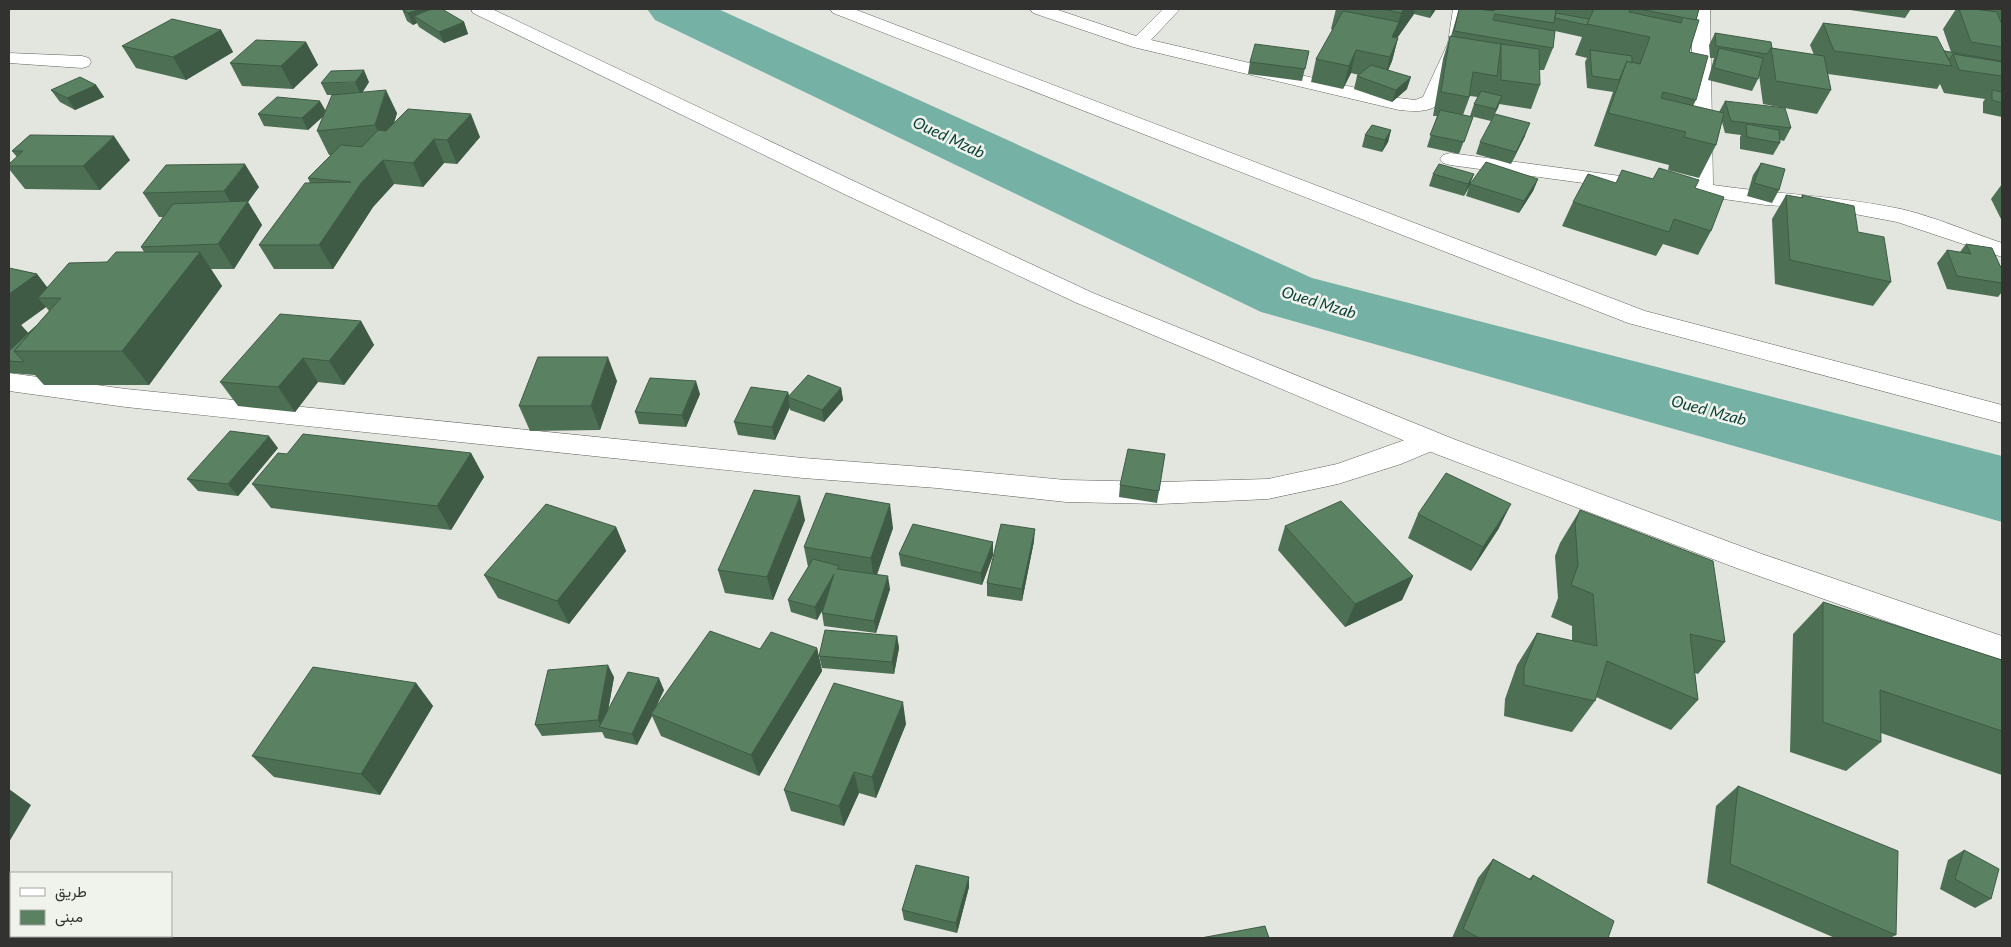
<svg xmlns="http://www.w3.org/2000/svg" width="2011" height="947" font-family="Lato,Vazirmatn,sans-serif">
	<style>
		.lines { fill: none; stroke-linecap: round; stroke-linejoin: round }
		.river { fill: #75b2a5; fill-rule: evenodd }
		.minor-casing { stroke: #60625c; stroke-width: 1 }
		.tertiary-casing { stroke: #60625c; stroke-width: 1 }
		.minor { fill: #fff; fill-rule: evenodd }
		.tertiary { fill: #fff; fill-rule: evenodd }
		.wall { fill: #4d7054; fill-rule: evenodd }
		.shaded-wall { fill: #3f5b45 }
		.building { fill: #5a8262; stroke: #3f5b45 }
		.labels { text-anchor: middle; stroke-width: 5; stroke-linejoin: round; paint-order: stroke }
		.water-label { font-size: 16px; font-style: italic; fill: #0b433a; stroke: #f0f2ec }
	</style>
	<rect width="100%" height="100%" fill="#e3e5df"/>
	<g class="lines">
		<path class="river" d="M647,9H718L1312,278L2002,456V522L1261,312L655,20Z"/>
		<defs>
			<g id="minor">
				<path d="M830,9H854L1645,311L2002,405V423L1628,323L833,13Z"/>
				<path d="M1030,9H1055L1136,36L1163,9H1180L1151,40L1399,98L1415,100L1423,97L1448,43L1453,9H1471L1466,43L1441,101C1432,114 1412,111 1399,110L1133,47L1033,13Z"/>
				<path d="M1692,9H1710L1713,185C1775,194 1839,196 1901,209C1935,217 1969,232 2002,243V257L1897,222L1828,209L1766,205L1702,196L1650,192L1450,165L1443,163L1440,159L1443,155L1450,153L1650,180L1691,183Z"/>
				<path d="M9,53L82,56L89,58L91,62L89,66L82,68L9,63Z"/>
				<path d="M9,373L126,389L803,458L937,468L1066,480L1160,482L1268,479L1337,464L1430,431L1439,434L1443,441L1439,448L1401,464L1338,484L1268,499L1160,504L1066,502L937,488L803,478L126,407L9,391Z"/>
			</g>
			<path id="tertiary" d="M471,9H492L860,184L1093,293L1456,440L1759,553L2002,636V662L1739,569L1436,454L1077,303L844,194L473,13Z"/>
		</defs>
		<use href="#minor" class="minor-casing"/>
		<use href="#tertiary" class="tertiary-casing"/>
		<use href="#minor" class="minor"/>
		<use href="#tertiary" class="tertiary"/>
	</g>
	<g class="wall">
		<path d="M402,9L464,22L468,34L444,43L419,27L417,23L413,25L407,21Z"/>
		<path d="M1336,9H1436L1430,18L1414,14L1397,38H1398L1392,61L1388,70L1407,89L1392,102L1354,89L1357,76L1359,75L1351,73L1343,89L1311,82L1316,59L1333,30L1331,29Z"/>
		<path d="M1459,9H1699L1689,52L1696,100L1693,106L1719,112L1725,101L1791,128L1784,141L1780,140V143L1773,155L1740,149V137L1741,135L1725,133L1722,122L1716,145L1699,178L1668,170L1669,165L1594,146L1613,92L1587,88L1585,62L1587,58L1575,55L1582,37L1555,31L1553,48L1544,70H1539L1540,85L1531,109L1499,104L1491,121L1470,116L1474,104L1478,97L1470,96L1463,115L1473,117L1459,154L1427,147L1437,116H1433L1443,59L1450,36H1451Z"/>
		<path d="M1843,9H1911L1905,18Z"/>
		<path d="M1956,9L1985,10L1984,9H2002V117L1983,113V102L1985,99L1944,93L1940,84L1937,89L1828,74L1831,90L1817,114L1763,104L1759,75L1758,79L1752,91L1708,80L1714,58H1710L1709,45L1715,33L1772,48L1814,55L1810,45L1823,23L1951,52L1943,29Z"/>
		<path d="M221,30L233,52L186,80L136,68L122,46Z"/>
		<path d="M306,42L318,65L293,89L242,86L230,63Z"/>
		<path d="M1309,51L1302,81L1248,74L1250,62Z"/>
		<path d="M369,82L362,92L397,113L394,123L480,137L457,164L444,163L423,187L394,184L373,207L333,269H274L259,245L310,183L308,178L331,155H329L317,131L323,116L308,130L264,126L258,114L325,111L335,95H327L321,83Z"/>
		<path d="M96,85L104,97L75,110L60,102L51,90Z"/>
		<path d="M1391,130L1388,142L1382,152L1362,147L1365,135Z"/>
		<path d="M30,135L130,160L100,190L25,189L9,169V166L17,157L12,151Z"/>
		<path d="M1525,136L1511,164L1476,154L1480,142Z"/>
		<path d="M1761,163L1779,190L1772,203L1747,196L1753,175Z"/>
		<path d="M1433,174H1474L1470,183L1538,179L1533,191L1519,213L1466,196L1469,187L1464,196L1429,186Z"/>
		<path d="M1653,179L1695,188L1711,231L1698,255L1663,244L1656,256L1562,226L1573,202L1616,183Z"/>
		<path d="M2002,184V221L1991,199Z"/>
		<path d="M259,187L248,202L262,225L234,269H211L222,286L149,385H44L35,375L10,373L9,371V268L37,274L47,287L107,262L144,252L141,247L163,217H159L143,193ZM46,307L49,311L36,326L28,333L21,325Z"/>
		<path d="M1786,195L1801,198L1802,195L1891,282L1873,306L1775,284L1772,219Z"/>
		<path d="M1966,244L2002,270V292L1998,297L1947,289L1937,263L1947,250L1960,252Z"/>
		<path d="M361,321L374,345L344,385L318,382L295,412L238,406L220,382Z"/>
		<path d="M617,381L600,430L530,431L519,406Z"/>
		<path d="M841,388L843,400L824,422L790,410V407L775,440L738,435L734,422L788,392L789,396Z"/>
		<path d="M700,394L686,427L639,424L635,412Z"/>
		<path d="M278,448L238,496L198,491L187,479Z"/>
		<path d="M471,453L484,477L451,530L271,508L252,484L287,454Z"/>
		<path d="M1165,454L1157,503L1119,497L1120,485Z"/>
		<path d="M1580,510L1725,642L1698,674L1695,673L1698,700L1671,730L1596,697L1595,701L1572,732L1504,716L1505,699L1517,665L1537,633L1572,641V626L1551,617L1558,598L1555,556L1560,543Z"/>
		<path d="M1418,514L1499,528L1471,571L1408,538Z"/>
		<path d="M805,520L773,600L725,593L718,570Z"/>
		<path d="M1285,526L1413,576L1402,600L1345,627L1278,550Z"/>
		<path d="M616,527L626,551L569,624L498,598L484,575Z"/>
		<path d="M893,528L877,575L890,589L876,633L824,626L822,613V610L817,620L791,612L788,600L808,567L804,547Z"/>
		<path d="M1034,541L1022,601L987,596V583Z"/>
		<path d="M993,542V555L982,585L901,566L899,554Z"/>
		<path d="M1823,602L2002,660V775L1881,733V742L1846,771L1790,752L1793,634Z"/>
		<path d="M897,636L899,648L894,674L822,668L819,656Z"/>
		<path d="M817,648L822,671L759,776L661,736L652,716L637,745L605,738L602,732L542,736L535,725L614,677L608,710L664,690L655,709L760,649Z"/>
		<path d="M416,683L433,706L380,795L274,777L252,756Z"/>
		<path d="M906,724L876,798L859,793L844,826L791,811L784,790Z"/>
		<path d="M1738,786L1896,935L1890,938H1835L1707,883L1716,806Z"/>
		<path d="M1964,850L1991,899L1975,908L1940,889L1948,860Z"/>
		<path d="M1493,859L1529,879L1533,875L1608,938H1452L1478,878Z"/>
		<path d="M969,877V887L957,933L904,920L902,910Z"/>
	</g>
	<g class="shaded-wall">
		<path d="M421,9H432L414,16L417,23L413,25L408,13Z"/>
		<path d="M1404,9H1415L1414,14L1393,44L1392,37L1398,23L1401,13Z"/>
		<path d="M1432,9H1436L1430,18Z"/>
		<path d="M464,22L468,34L444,43L439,32Z"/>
		<path d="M221,30L233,52L186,80L173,57Z"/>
		<path d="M1398,38L1392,61L1384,80L1390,57Z"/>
		<path d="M306,42L318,65L293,89L281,66Z"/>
		<path d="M1356,50L1351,73L1343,89L1349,66Z"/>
		<path d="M364,70L369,82L361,95L355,82Z"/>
		<path d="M1411,77L1407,89L1392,102L1396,90Z"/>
		<path d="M96,85L104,97L75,110L67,98Z"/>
		<path d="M386,90L397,113L386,149L375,125Z"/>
		<path d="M1502,96L1498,108L1491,121L1496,109Z"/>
		<path d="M320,101L327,113L308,130L302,118Z"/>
		<path d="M471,114L480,137L457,164L447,140Z"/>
		<path d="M1530,123L1525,136L1511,164L1516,152Z"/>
		<path d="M1391,130L1388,142L1382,152L1385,140Z"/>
		<path d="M114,136L130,160L100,190L83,166Z"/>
		<path d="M434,139L444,163L423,187L413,163Z"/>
		<path d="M383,160L394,184L373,207L333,269L319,245L361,183Z"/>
		<path d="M245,164L259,187L248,202L262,225L234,269L218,244L238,215L224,191Z"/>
		<path d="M1474,174L1469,187L1464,196L1468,184Z"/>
		<path d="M1538,179L1533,191L1519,213L1524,201Z"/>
		<path d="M200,252L222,286L149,385L122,351Z"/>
		<path d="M37,274L55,298H38L46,307L21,325L31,336L9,352V294Z"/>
		<path d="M361,321L374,345L344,385L329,361Z"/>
		<path d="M608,357L617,381L600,430L591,406Z"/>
		<path d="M303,358L318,382L295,412L278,387Z"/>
		<path d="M696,381L700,394L686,427L682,415Z"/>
		<path d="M841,388L843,400L824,422L822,410Z"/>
		<path d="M788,392L789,397H788L790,407L775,440L772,427Z"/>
		<path d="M269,436L278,448L238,496L228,484Z"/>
		<path d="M471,453L484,477L451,530L437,506Z"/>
		<path d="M800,496L805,520L773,600L767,577Z"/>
		<path d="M890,504L893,528L874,582L871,558Z"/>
		<path d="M1511,504L1499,528L1471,571L1483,547Z"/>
		<path d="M616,527L626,551L569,624L557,601Z"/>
		<path d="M1035,529L1034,541L1022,601V589Z"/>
		<path d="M993,542V555L982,585L981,573Z"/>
		<path d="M834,574L836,586L817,620L815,607Z"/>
		<path d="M888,576L890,589L876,633L874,621Z"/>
		<path d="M1413,576L1402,600L1345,627L1355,604Z"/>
		<path d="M897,636L899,648L894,674L892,662Z"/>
		<path d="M817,648L822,671L759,776L751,755Z"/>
		<path d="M608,665L614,677L605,728H602L598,720Z"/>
		<path d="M659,678L664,690L652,715L651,714L652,716L637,745L632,734Z"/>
		<path d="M416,683L433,706L380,795L361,774Z"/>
		<path d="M903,702L906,724L876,798L872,777Z"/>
		<path d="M854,772L859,793L844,826L839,806Z"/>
		<path d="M9,789L31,805L9,842Z"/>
		<path d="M969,877V887L957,933L956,923Z"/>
	</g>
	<g class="building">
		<path d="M402,9H421L408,13Z"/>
		<path d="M432,9H442L464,22L439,32L414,16Z"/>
		<path d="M1383,9H1404L1401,13Z"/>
		<path d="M1459,9H1478L1494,11L1495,9H1556L1554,23L1495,14L1493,20L1555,31L1553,48L1454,31Z"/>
		<path d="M1594,9H1630L1629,12L1681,23L1683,17L1699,20L1689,52L1708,56L1696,100L1663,92L1661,98L1724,113L1716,145L1684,137L1686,132L1608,113L1627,61L1640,64L1650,37L1587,24Z"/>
		<path d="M1639,9H1699L1696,20Z"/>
		<path d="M1959,9H1974L1997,12L2002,25V47L1971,42Z"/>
		<path d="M1343,11L1399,22L1392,37L1398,38L1390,57L1356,50L1349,66L1316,59Z"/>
		<path d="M1556,13L1589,19L1587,25L1555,18Z"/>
		<path d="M172,19L221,30L173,57L122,46Z"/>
		<path d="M1823,23L1937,37L1952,66L1834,51Z"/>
		<path d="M1715,33L1771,42L1772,48H1771L1767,54L1716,46Z"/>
		<path d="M1450,36L1501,44L1497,76L1473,72L1469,97L1441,92Z"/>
		<path d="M256,40L306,42L281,66L230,63Z"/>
		<path d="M1255,44L1309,51L1305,69L1250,62Z"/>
		<path d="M1501,44L1539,49L1540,85L1501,80Z"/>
		<path d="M1719,48L1763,58L1758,79L1714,68Z"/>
		<path d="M1771,48L1824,56L1831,90L1776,81Z"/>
		<path d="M1590,50L1632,56V63L1627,61L1619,80L1592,76Z"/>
		<path d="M1944,51L2002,61V62L1953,54L1949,60Z"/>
		<path d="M1953,54L2002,62V76L1959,70Z"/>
		<path d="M1371,65L1411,77L1396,90L1357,76Z"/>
		<path d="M364,70L355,82L321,83L331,71Z"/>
		<path d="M80,77L96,85L67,98L51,90Z"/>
		<path d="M386,90L375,125L317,131L332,95Z"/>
		<path d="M1992,90L2002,92V103L1992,100Z"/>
		<path d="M1481,91L1502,96L1496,109L1474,104Z"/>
		<path d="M277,97L320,101L302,118L258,114Z"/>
		<path d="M1725,101L1785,108L1791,128L1731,121Z"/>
		<path d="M408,109L471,114L447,140L434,139L413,163L383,160L361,183L319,245H259L305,183L351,182L308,178L341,145L362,147L378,130L386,131Z"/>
		<path d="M1440,110L1473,117L1464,142L1430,135Z"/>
		<path d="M1495,114L1530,123L1516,152L1480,142Z"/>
		<path d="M1746,124L1779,130L1780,143L1747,137Z"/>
		<path d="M1372,125L1391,130L1385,140L1365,135Z"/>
		<path d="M30,135L114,136L83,166H9V164L23,151H12Z"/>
		<path d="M1486,162L1538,179L1524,201L1470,184Z"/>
		<path d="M1761,163L1785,169L1779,190L1754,183Z"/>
		<path d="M245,164L224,191L143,193L166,165Z"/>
		<path d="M1439,164L1474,174L1468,184L1433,174Z"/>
		<path d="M1659,168L1699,180L1695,188L1724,197L1711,231L1674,219L1669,232L1573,202L1588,174L1616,183L1622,170L1653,179Z"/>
		<path d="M1786,195L1803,198L1802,195L1854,206L1858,232L1884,237L1891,282L1790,260Z"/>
		<path d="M248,201L218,244L141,247L173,204Z"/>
		<path d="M1966,244L1992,248L2002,270V283L1957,276L1947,250L1971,254Z"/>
		<path d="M116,252H200L122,351H14L61,298H38L69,263L107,262Z"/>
		<path d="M9,268L37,274L9,294Z"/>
		<path d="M280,314L361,321L329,361L303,358L278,387L220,382Z"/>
		<path d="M36,326L14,351L24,362L9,361V351Z"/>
		<path d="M538,357H608L591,406H519Z"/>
		<path d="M808,375L841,388L822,410L788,397Z"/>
		<path d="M650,378L696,381L682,415L635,412Z"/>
		<path d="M751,387L788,392L772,427L734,422Z"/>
		<path d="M230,431L269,436L228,484L187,479Z"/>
		<path d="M303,434L471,453L437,506L252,484L278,453L287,454Z"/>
		<path d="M1128,449L1165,454L1159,491L1120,485Z"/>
		<path d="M1446,473L1511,504L1483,547L1418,514Z"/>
		<path d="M754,490L800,496L767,577L718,570Z"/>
		<path d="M826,493L890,504L871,558L804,547Z"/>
		<path d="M1341,501L1413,576L1355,604L1285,526Z"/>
		<path d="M546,504L616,527L557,601L484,575Z"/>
		<path d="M1580,510L1713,561L1725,642L1690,634L1698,700L1607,661L1595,701L1524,685V668L1537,633L1597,646L1593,594L1571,585L1578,565L1575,523Z"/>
		<path d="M913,524L993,542L981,573L899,554Z"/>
		<path d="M1001,524L1035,529L1022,589L987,583Z"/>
		<path d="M813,559L839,566L837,569L888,576L874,621L822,613L834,574L815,607L788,600Z"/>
		<path d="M1823,602L2002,660V731L1880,690L1881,742L1823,722Z"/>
		<path d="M825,630L897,636L892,662L819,656Z"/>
		<path d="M710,631L760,649L771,632L817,648L751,755L651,714Z"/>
		<path d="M608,665L598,720L535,725L548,670Z"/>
		<path d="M313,667L416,683L361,774L252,756Z"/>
		<path d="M628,672L659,678L632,734L599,727Z"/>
		<path d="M834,683L903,702L872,777L854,772L839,806L784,790Z"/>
		<path d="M1738,786L1898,851L1896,935L1730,864Z"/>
		<path d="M1964,850L1999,869L1991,899L1955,879Z"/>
		<path d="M1493,859L1531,880L1533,875L1614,921L1608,938H1479L1463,929Z"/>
		<path d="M916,865L969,877L956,923L902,910Z"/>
		<path d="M1265,926L1269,938H1201Z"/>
	</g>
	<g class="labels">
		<g class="water-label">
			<text transform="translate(949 137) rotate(25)" y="6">Oued Mzab</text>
			<text transform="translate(1319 302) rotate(17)" y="6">Oued Mzab</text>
			<text transform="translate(1709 410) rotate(15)" y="6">Oued Mzab</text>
		</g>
	</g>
	<rect width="2011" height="947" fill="none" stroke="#323330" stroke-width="20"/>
	<rect x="10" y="872" width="162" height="65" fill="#f0f2ec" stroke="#a4a6a1"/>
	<rect x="20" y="888" width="25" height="8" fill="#ffffff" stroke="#a4a6a1"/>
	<text x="55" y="897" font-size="15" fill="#323330">طريق</text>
	<rect x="20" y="910" width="25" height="15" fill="#5a8262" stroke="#a4a6a1"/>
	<text x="55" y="922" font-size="15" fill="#323330">مبنى</text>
</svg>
